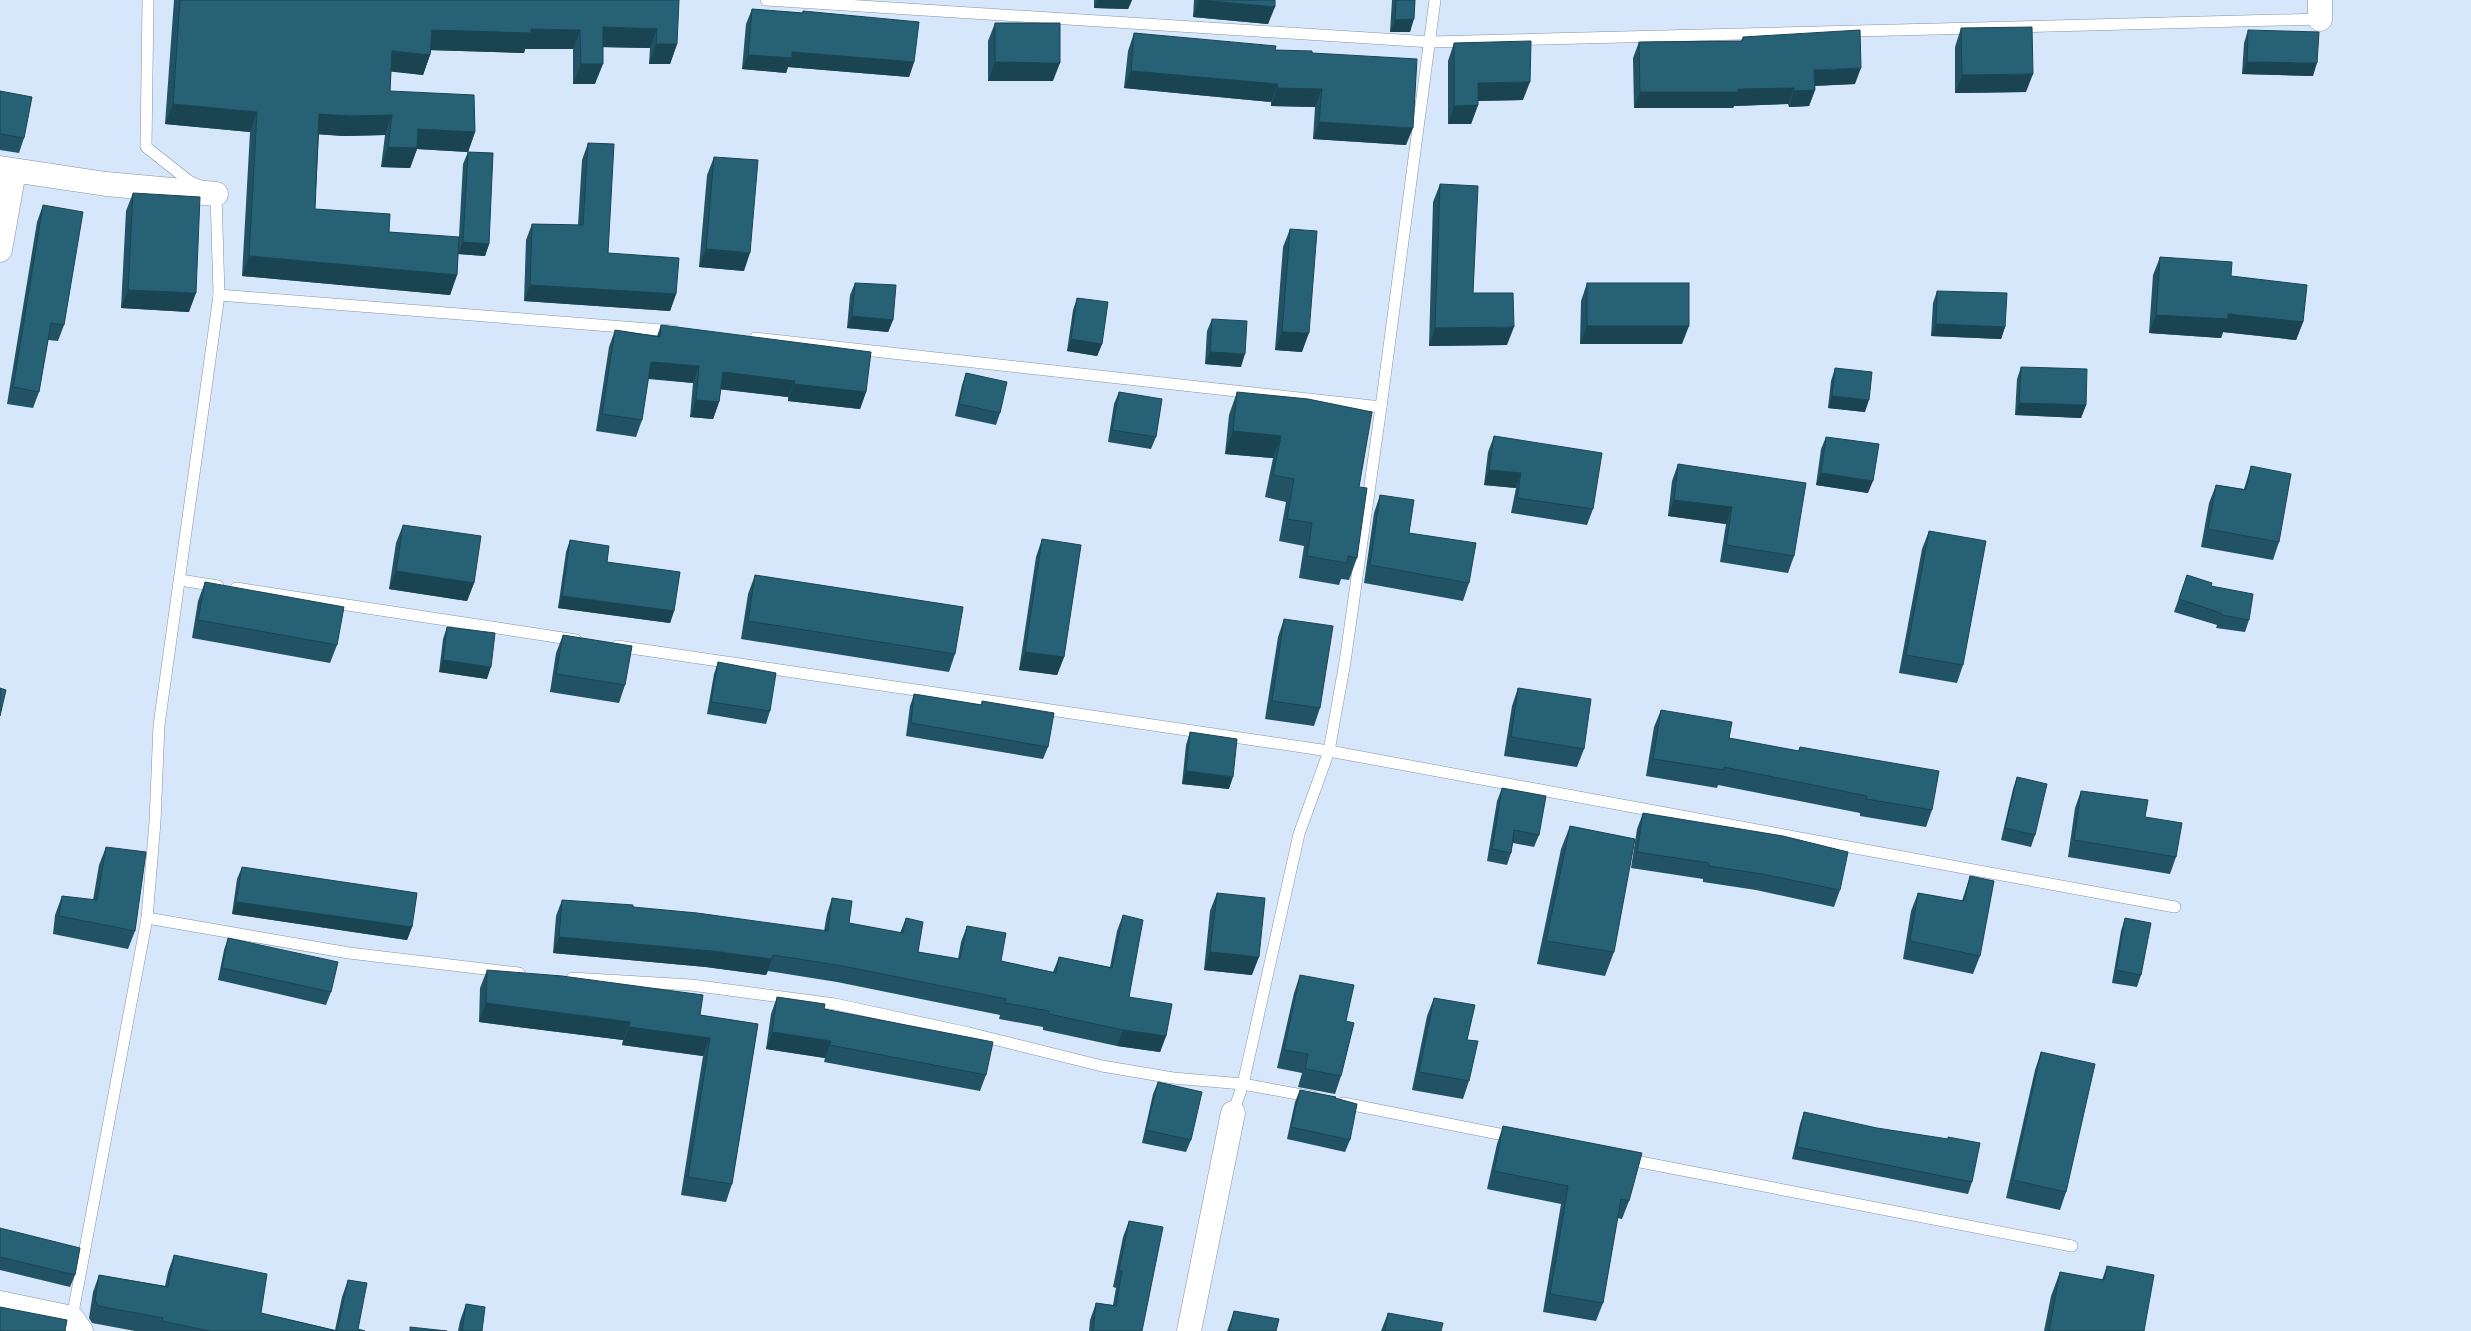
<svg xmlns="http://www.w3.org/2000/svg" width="2471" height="1331" font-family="'Nunito Sans',sans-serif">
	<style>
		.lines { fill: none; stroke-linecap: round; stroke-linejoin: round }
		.service-casing { stroke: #8493a6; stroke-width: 12 }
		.minor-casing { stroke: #8493a6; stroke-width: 25 }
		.service { stroke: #fff; stroke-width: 11 }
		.minor { stroke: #fff; stroke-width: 24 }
		.wall { fill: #215365 }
		.shaded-wall { fill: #1b4453 }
		.building { fill: #266176; stroke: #1b4453 }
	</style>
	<rect width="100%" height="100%" fill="#d6e7fb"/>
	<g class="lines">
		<defs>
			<g id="service">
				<path d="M148,0L146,147L189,181L200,186"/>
				<path d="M766,0L1431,42L2320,19"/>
				<path d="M219,295L674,331"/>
				<path d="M755,338L1381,407"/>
				<path d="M180,580L218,586"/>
				<path d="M236,588L576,640"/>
				<path d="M617,646L1329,751L2175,907"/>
				<path d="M147,918L349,953L519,973"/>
				<path d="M572,978L691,985L835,1004L969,1033L1102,1066L1173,1078L1243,1084L1313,1097"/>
				<path d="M1343,1103L1514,1137"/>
				<path d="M1233,1113L1243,1084L1299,834L1329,751L1345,662L1381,407L1435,0"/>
				<path d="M1625,1159L2072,1246"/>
				<path d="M72,1318L147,918L155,822L159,725L219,295L216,194L214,193"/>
			</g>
			<g id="minor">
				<path d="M2320,19V0"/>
				<path d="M0,168L106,184L216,194"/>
				<path d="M0,250L14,171"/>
				<path d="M0,1303L72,1318L81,1331"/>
				<path d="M1189,1331L1233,1113"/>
			</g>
		</defs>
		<use href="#service" class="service-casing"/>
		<use href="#minor" class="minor-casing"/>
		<use href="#service" class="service"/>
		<use href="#minor" class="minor"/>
	</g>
	<g class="wall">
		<path d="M174,0H664L677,44L670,64H649L650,48L603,47L595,84H573V49H525L524,53L431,50L430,55L423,75L391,71L390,91L475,132L468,152L417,149L410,168L381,167L385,135L344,136L319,134L315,209L457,275L450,295L242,276L250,132L165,124Z"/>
		<path d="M1094,0H1132L1128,9L1094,8Z"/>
		<path d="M1194,0H1275L1268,24L1193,17Z"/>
		<path d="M1392,0H1415L1410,32H1390Z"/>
		<path d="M752,9L802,13L803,11L914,62L909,77L788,67L786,73L742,69L746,24Z"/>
		<path d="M995,23L1053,81H988V41Z"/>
		<path d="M1961,28L2026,92L1955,93V47Z"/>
		<path d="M2248,30L2313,76L2242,74L2244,43Z"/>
		<path d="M1134,33L1275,50L1312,53L1406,145L1313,139L1315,107L1271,106V102L1124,88L1128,51Z"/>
		<path d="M1743,37L1855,84L1815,86V90L1809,106L1789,107L1788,104L1734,106L1733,108H1634L1633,58L1639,42L1741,41Z"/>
		<path d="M1454,43L1523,100L1478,101V105L1471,124H1448V61Z"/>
		<path d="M0,91L24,138L19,153L0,150Z"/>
		<path d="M588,143L608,253L676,294L670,311L524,301L526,240L532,224L578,225L582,160Z"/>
		<path d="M468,152L489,244L485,256L458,254L463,164Z"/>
		<path d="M714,157L744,271L699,267L707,175Z"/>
		<path d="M1440,184L1473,293L1507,345L1429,346L1433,202Z"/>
		<path d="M133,193L189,312L121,308L126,211Z"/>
		<path d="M43,205L64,325L58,341L48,340L39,392L33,408L7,404L37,222Z"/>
		<path d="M1290,229L1302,352L1275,350L1283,247Z"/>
		<path d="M2160,257L2231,276L2303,322L2296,340L2223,332L2221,338L2149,333L2153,275Z"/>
		<path d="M855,283L893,320L888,332L847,328L850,295Z"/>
		<path d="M1587,283L1682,344H1580L1581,301Z"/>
		<path d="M1937,291L2005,327L2001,339L1931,336L1933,303Z"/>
		<path d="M1077,298L1102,344L1097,356L1067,351L1073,310Z"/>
		<path d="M1212,319L1241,367L1205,364L1207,331Z"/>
		<path d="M661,325L866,392L860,409L788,401V397L721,389L719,402L713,419L690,417L693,383L648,379L642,420L636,437L596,431L609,347L615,330L657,336Z"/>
		<path d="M2021,367L2086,405L2081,418L2015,415L2017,379Z"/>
		<path d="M1835,368L1865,412L1828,408L1831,381Z"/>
		<path d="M966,373L1000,413L996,425L955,416L962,385Z"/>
		<path d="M1119,392L1156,437L1151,449L1108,442L1114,404Z"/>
		<path d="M1237,392L1359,487L1357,558L1349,580L1341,579L1339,585L1299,578L1304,546L1279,541L1286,502L1265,497L1273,458L1225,454L1229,415Z"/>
		<path d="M1494,436L1593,509L1587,525L1511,513L1516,488L1484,485L1488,452Z"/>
		<path d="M1826,437L1868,493L1816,485L1821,449Z"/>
		<path d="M1678,464L1794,556L1788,573L1720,562L1726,524L1668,516L1672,481Z"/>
		<path d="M2251,466L2279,542L2273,560L2201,547L2209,503L2216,485L2244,489Z"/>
		<path d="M1380,495L1409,533L1469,583L1463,601L1364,583L1374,513Z"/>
		<path d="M403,525L474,583L467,601L389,589L396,543Z"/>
		<path d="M1929,531L1963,665L1957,683L1899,673L1922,549Z"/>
		<path d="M1042,539L1064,657L1057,675L1019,670L1036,557Z"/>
		<path d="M570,540L607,562L674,611L670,623L558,608L566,552Z"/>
		<path d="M755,575L955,654L949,672L741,639L748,594Z"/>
		<path d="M2187,575L2211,586L2249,620L2245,632L2216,628L2217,625L2174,612Z"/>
		<path d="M205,582L337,645L330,663L192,638L198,601Z"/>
		<path d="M1284,619L1320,708L1314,726L1265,719L1278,637Z"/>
		<path d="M447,627L487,679L439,672L443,639Z"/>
		<path d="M563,635L625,685L619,703L550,692L556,653Z"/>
		<path d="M718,662L770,711L766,724L707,714L714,674Z"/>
		<path d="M1518,688L1584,749L1577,767L1504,756L1512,706Z"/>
		<path d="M914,694L981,705L982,701L1048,747L1043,759L906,736L910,706Z"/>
		<path d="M1661,710L1729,738L1798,751L1800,747L1932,810L1926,827L1860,816V813L1718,785L1717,788L1646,776L1654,727Z"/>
		<path d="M1190,732L1229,789L1182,784L1186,745Z"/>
		<path d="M2017,777L2035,835L2031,847L2001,840L2013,789Z"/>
		<path d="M1502,788L1539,835L1534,847L1513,843L1511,853L1507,865L1487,861L1497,801Z"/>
		<path d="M2081,791L2145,817L2176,857L2170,874L2068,857L2075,808Z"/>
		<path d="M1643,813L1840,890L1834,907L1756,890L1703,882V879L1631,868L1637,829Z"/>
		<path d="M1570,826L1614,952L1605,976L1537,964L1561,849Z"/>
		<path d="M106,847L135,931L128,949L53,934L55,915L62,896L93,900L99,865Z"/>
		<path d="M242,867L412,927L407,940L232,914L237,879Z"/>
		<path d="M1970,876L1980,956L1973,974L1903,959L1911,911L1918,893L1962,901Z"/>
		<path d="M1217,893L1252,975L1204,970L1210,911Z"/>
		<path d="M832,898L849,923L900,933L906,918L918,952L958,959L961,942L967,926L1001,961L1053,972L1059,957L1110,967L1117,931L1123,915L1129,997L1166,1036L1160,1052L1117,1046L1043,1030V1027L999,1019L1000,1015L837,982L768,971L766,975L706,967L553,953L556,916L562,900L633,907L824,931L827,914Z"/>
		<path d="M2125,918L2141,975L2137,987L2112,983L2121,931Z"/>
		<path d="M228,938L331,992L326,1005L218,980L224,950Z"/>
		<path d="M487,970L700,1015L758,1024L732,1184L726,1202L681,1195L703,1056L622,1045L623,1040L479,1022L480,988Z"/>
		<path d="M1300,975L1346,1021L1341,1076L1335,1094L1298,1087L1302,1073L1277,1068L1294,993Z"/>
		<path d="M777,997L824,1009L986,1075L980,1091L824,1062L825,1058L766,1049L771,1014Z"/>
		<path d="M1434,998L1467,1040L1469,1081L1463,1099L1412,1090L1427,1016Z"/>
		<path d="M2041,1052L2066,1192L2060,1210L2006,1198L2035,1070Z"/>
		<path d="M1158,1082L1191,1140L1186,1152L1142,1143L1153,1094Z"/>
		<path d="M1300,1090L1335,1098L1350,1140L1345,1152L1287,1139L1295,1102Z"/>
		<path d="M1804,1112L1972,1182L1968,1194L1792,1159L1800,1124Z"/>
		<path d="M1503,1126L1629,1201L1622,1219L1617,1218L1603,1303L1596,1321L1543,1312L1561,1204L1487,1189L1497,1144Z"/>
		<path d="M1129,1221L1142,1331H1089L1090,1320L1096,1303L1113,1305L1116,1288L1113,1287L1123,1237Z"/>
		<path d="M0,1228L75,1275L70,1287L0,1270Z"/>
		<path d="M174,1255L261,1313L335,1330L342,1297L348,1280L358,1329L365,1331H135L92,1323L89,1318L93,1292L99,1275L165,1286L168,1272Z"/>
		<path d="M2107,1266L2144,1331H2044L2051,1296L2060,1272L2102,1280Z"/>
		<path d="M466,1304L482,1331H458L460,1321Z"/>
		<path d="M1234,1311L1276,1331H1227Z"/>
		<path d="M1388,1313L1441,1331H1381Z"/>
	</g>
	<g class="shaded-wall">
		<path d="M1097,0H1132L1128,9L1094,8Z"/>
		<path d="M1199,0L1275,7L1268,24L1193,17Z"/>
		<path d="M1414,19L1410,32H1390L1395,20Z"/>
		<path d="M603,27L657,29L650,48L596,47Z"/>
		<path d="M531,29L580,30L573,49H525L524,53L425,50L432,30Z"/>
		<path d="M656,44H677L670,64H649Z"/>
		<path d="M392,51L430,55L423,75L385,71Z"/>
		<path d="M792,52L914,62L909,77L788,67L786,73L742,69L748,55Z"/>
		<path d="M995,62L1060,63L1053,81H988Z"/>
		<path d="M2247,62L2317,63L2313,76L2242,74Z"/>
		<path d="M581,64H603L595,84H573Z"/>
		<path d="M1861,68L1855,84L1808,86L1814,70Z"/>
		<path d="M1131,71L1278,84L1271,102L1124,88Z"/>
		<path d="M2033,74L2026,92L1955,93L1962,75Z"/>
		<path d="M1530,82L1523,100L1471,101L1478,83Z"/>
		<path d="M1277,88L1322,89L1315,107L1271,106Z"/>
		<path d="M1794,88L1788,104L1734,106L1733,108H1634L1640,92Z"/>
		<path d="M1815,90L1809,106L1789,107L1794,91Z"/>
		<path d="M173,104L257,112L250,132L165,124Z"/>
		<path d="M1478,105L1471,124H1448L1454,106Z"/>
		<path d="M319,114L392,115L385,135L344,136L312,134Z"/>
		<path d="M1319,122L1413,128L1406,145L1313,139Z"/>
		<path d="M418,129L475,132L468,152L417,149L410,168L381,167L388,147Z"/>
		<path d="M463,242L489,244L485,256L458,254Z"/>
		<path d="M706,249L750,253L744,271L699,267Z"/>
		<path d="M249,256L457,275L450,295L242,276Z"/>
		<path d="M530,285L676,294L670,311L524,301Z"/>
		<path d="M128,290L196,293L189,312L121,308Z"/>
		<path d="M2228,314L2303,322L2296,340L2223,332L2221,338L2149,333L2156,315Z"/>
		<path d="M852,316L893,320L888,332L847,328Z"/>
		<path d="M1936,324L2005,327L2001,339L1931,336Z"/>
		<path d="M1587,326H1689L1682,344H1580Z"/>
		<path d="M1514,327L1507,345L1429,346L1435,328Z"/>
		<path d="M1282,332L1309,333L1302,352L1275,350Z"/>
		<path d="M1071,339L1102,344L1097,356L1067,351Z"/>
		<path d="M1210,352L1245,354L1241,367L1205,364Z"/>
		<path d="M651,362L699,366L693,383L645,378Z"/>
		<path d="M723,372L795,381L788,397L716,389Z"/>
		<path d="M794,384L866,392L860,409L788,401Z"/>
		<path d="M1832,396L1869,400L1865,412L1828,408Z"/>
		<path d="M696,400L719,402L713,419L690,417Z"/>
		<path d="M2019,403L2086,405L2081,418L2015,415Z"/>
		<path d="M1233,431L1281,436L1273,458L1225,454Z"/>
		<path d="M1489,470L1521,473L1516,488L1484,485Z"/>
		<path d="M1821,473L1873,481L1868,493L1816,485Z"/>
		<path d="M1674,500L1732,507L1726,524L1668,516Z"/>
		<path d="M396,571L474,583L467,601L389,589Z"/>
		<path d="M562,596L674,611L670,623L558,608Z"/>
		<path d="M1025,652L1064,657L1057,675L1019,670Z"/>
		<path d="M443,660L491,667L487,679L439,672Z"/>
		<path d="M1186,771L1233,777L1229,789L1182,784Z"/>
		<path d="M236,902L412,927L407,940L232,914Z"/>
		<path d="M559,937L712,951L772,959L766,975L706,967L553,953Z"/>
		<path d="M1210,952L1259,957L1252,975L1204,970Z"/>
		<path d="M486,1003L630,1022L623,1040L479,1022Z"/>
		<path d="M629,1027L710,1038L703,1056L622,1045Z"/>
		<path d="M1123,1030L1166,1036L1160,1052L1117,1046Z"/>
		<path d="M772,1032L831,1041L825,1058L766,1049Z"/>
	</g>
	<g class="building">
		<path d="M180,0H679L677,44H656L657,29L603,27V64H581L580,30L531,29V33L432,30L430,55L392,51L390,91L474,95L475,132L418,129L417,148L388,147L392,115L351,116L319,114L315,209L390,214L389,232L459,237L457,275L249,256L257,112L173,104Z"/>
		<path d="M1199,0H1275V7Z"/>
		<path d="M1396,0H1415L1414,19L1395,20Z"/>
		<path d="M752,9L803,13V11L919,22L914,62L792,52V58L748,55Z"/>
		<path d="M995,23H1060V63L995,62Z"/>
		<path d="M2032,27L2033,74L1962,75L1961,28Z"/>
		<path d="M1860,30L1861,68L1814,70L1815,90L1794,91V88L1738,89V92H1640L1639,42L1743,41V37Z"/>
		<path d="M2248,30L2319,32L2317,63L2247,62Z"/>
		<path d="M1134,33L1276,46L1275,50L1312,51V53L1417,59L1413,128L1319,122L1322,89L1277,88L1278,84L1131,71Z"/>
		<path d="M1531,41L1530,82L1478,83V105L1454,106V43Z"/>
		<path d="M0,91L32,97L24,138L0,134Z"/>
		<path d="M588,143L614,144L608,253L679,258L676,294L530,285L532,224L583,225Z"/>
		<path d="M468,152L493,153L489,244L463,242Z"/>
		<path d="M714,157L758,160L750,253L706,249Z"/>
		<path d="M1440,184L1478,186L1473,293H1513L1514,327L1435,328Z"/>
		<path d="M133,193L200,197L196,293L128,290Z"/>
		<path d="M43,205L83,212L64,325L51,323L39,392L13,387Z"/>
		<path d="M1290,229L1317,231L1309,333L1282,332Z"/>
		<path d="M2160,257L2232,262L2231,276L2307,285L2303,322L2228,314V319L2156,315Z"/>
		<path d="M855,283L896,285L893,320L852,316Z"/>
		<rect x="1587" y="283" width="102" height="43"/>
		<path d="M1937,291L2007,293L2005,327L1936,324Z"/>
		<path d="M1077,298L1108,302L1102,344L1071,339Z"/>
		<path d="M1212,319L1247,321L1245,354L1210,352Z"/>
		<path d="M661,325L871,352L866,392L794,384L795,381L723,372L719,402L696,400L699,366L651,362L642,420L602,414L615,330L660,337Z"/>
		<path d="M2021,367L2087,369L2086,405L2019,403Z"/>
		<path d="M1835,368L1872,372L1869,400L1832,396Z"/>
		<path d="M966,373L1007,382L1000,413L959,404Z"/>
		<path d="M1119,392L1162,399L1156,437L1112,430Z"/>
		<path d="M1237,392L1308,399L1372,412L1359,487L1367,488L1357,558L1348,556L1347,563L1307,556L1312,523L1287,519L1294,479L1273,475L1281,436L1233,431Z"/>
		<path d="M1494,436L1602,453L1593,509L1517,498L1521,473L1489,470Z"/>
		<path d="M1826,437L1879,444L1873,481L1821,473Z"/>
		<path d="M1678,464L1806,483L1794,556L1726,545L1732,507L1674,500Z"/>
		<path d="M2251,466L2291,474L2279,542L2208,529L2216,485L2246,490Z"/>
		<path d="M1380,495L1414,500L1409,533L1476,543L1469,583L1370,565Z"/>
		<path d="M403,525L481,536L474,583L396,571Z"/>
		<path d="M1929,531L1986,541L1963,665L1906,655Z"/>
		<path d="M1042,539L1081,545L1064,657L1025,652Z"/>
		<path d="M570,540L609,546L607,562L680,572L674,611L562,596Z"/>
		<path d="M755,575L963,607L955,654L748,621Z"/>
		<path d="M2187,575L2212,583L2211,586L2253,594L2249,620L2221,615V613L2179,599Z"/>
		<path d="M205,582L344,607L337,645L198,620Z"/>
		<path d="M1284,619L1333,626L1320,708L1272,701Z"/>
		<path d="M447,627L495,633L491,667L443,660Z"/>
		<path d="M563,635L632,646L625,685L556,674Z"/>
		<path d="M718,662L776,673L770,711L711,702Z"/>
		<path d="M0,688L6,690L0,716Z"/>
		<path d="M1518,688L1591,699L1584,749L1511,737Z"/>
		<path d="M914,694L982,705V701L1054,713L1048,747L911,723Z"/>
		<path d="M1661,710L1732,722L1729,738L1799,751L1800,747L1939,771L1932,810L1866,799L1867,796L1724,767V770L1653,759Z"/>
		<path d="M1190,732L1237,739L1233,777L1186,771Z"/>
		<path d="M2017,777L2047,784L2035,835L2005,828Z"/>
		<path d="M1502,788L1546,796L1539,835L1514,830L1511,853L1492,849Z"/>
		<path d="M2081,791L2148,800L2145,817L2182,823L2176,857L2074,840Z"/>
		<path d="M1643,813L1783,836L1848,852L1840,890L1762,874L1709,866V863L1637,852Z"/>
		<path d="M1570,826L1635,839L1614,952L1546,941Z"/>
		<path d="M106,847L146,852L135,931L59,916L62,896L97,900Z"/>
		<path d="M242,867L417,893L412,927L236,902Z"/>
		<path d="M1970,876L1994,881L1980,956L1910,941L1918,893L1964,901Z"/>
		<path d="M1217,893L1265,898L1259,957L1210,952Z"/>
		<path d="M832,898L852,901L849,923L903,933L906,918L923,922L918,952L960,959L967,926L1006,933L1001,961L1056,973L1059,957L1112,968L1123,915L1143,920L1129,997L1172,1004L1166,1036L1123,1030L1049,1014V1011L1005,1003L1006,999L843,966L773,955L772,959L712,951L559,937L562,900L633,905V907L697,913L828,931Z"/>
		<path d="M2125,918L2151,923L2141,975L2116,970Z"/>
		<path d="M228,938L338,962L331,992L222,968Z"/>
		<path d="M487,970L562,976L703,995L700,1015L758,1024L732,1184L688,1177L710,1038L629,1027L630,1022L486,1003Z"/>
		<path d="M1300,975L1354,985L1346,1021L1354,1023L1341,1076L1305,1069L1308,1054L1284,1050Z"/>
		<path d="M777,997L825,1004L824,1009L993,1042L986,1075L830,1045L831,1041L772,1032Z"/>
		<path d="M1434,998L1475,1005L1467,1040L1478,1041L1469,1081L1419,1072Z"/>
		<path d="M2041,1052L2095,1064L2066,1192L2013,1180Z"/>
		<path d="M1158,1082L1202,1092L1191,1140L1146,1130Z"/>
		<path d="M1300,1090L1336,1097L1335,1098L1357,1104L1350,1140L1291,1127Z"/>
		<path d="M1804,1112L1877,1128L1948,1139V1137L1980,1143L1972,1182L1797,1147Z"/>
		<path d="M1503,1126L1642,1153L1629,1201L1621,1199L1603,1303L1550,1294L1568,1186L1494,1171Z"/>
		<path d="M1129,1221L1163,1227L1142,1331H1093L1096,1303L1116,1306L1122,1271L1119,1270Z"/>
		<path d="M0,1228L80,1248L75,1275L0,1257Z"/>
		<path d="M174,1255L267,1274L261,1313L337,1331L348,1280L367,1283L358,1329L365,1331H209L162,1321L163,1318L98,1306L95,1301L99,1275L168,1287Z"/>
		<path d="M2107,1266L2154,1275L2144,1331H2049L2060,1272L2104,1280Z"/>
		<path d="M466,1304L485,1307L482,1331H462Z"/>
		<path d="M0,1307L67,1320L65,1331H0Z"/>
		<path d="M1234,1311L1279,1319L1276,1331H1229Z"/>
		<path d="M1388,1313L1443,1323L1441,1331H1385Z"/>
		<path d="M410,1327L447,1331H410Z"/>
	</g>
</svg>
